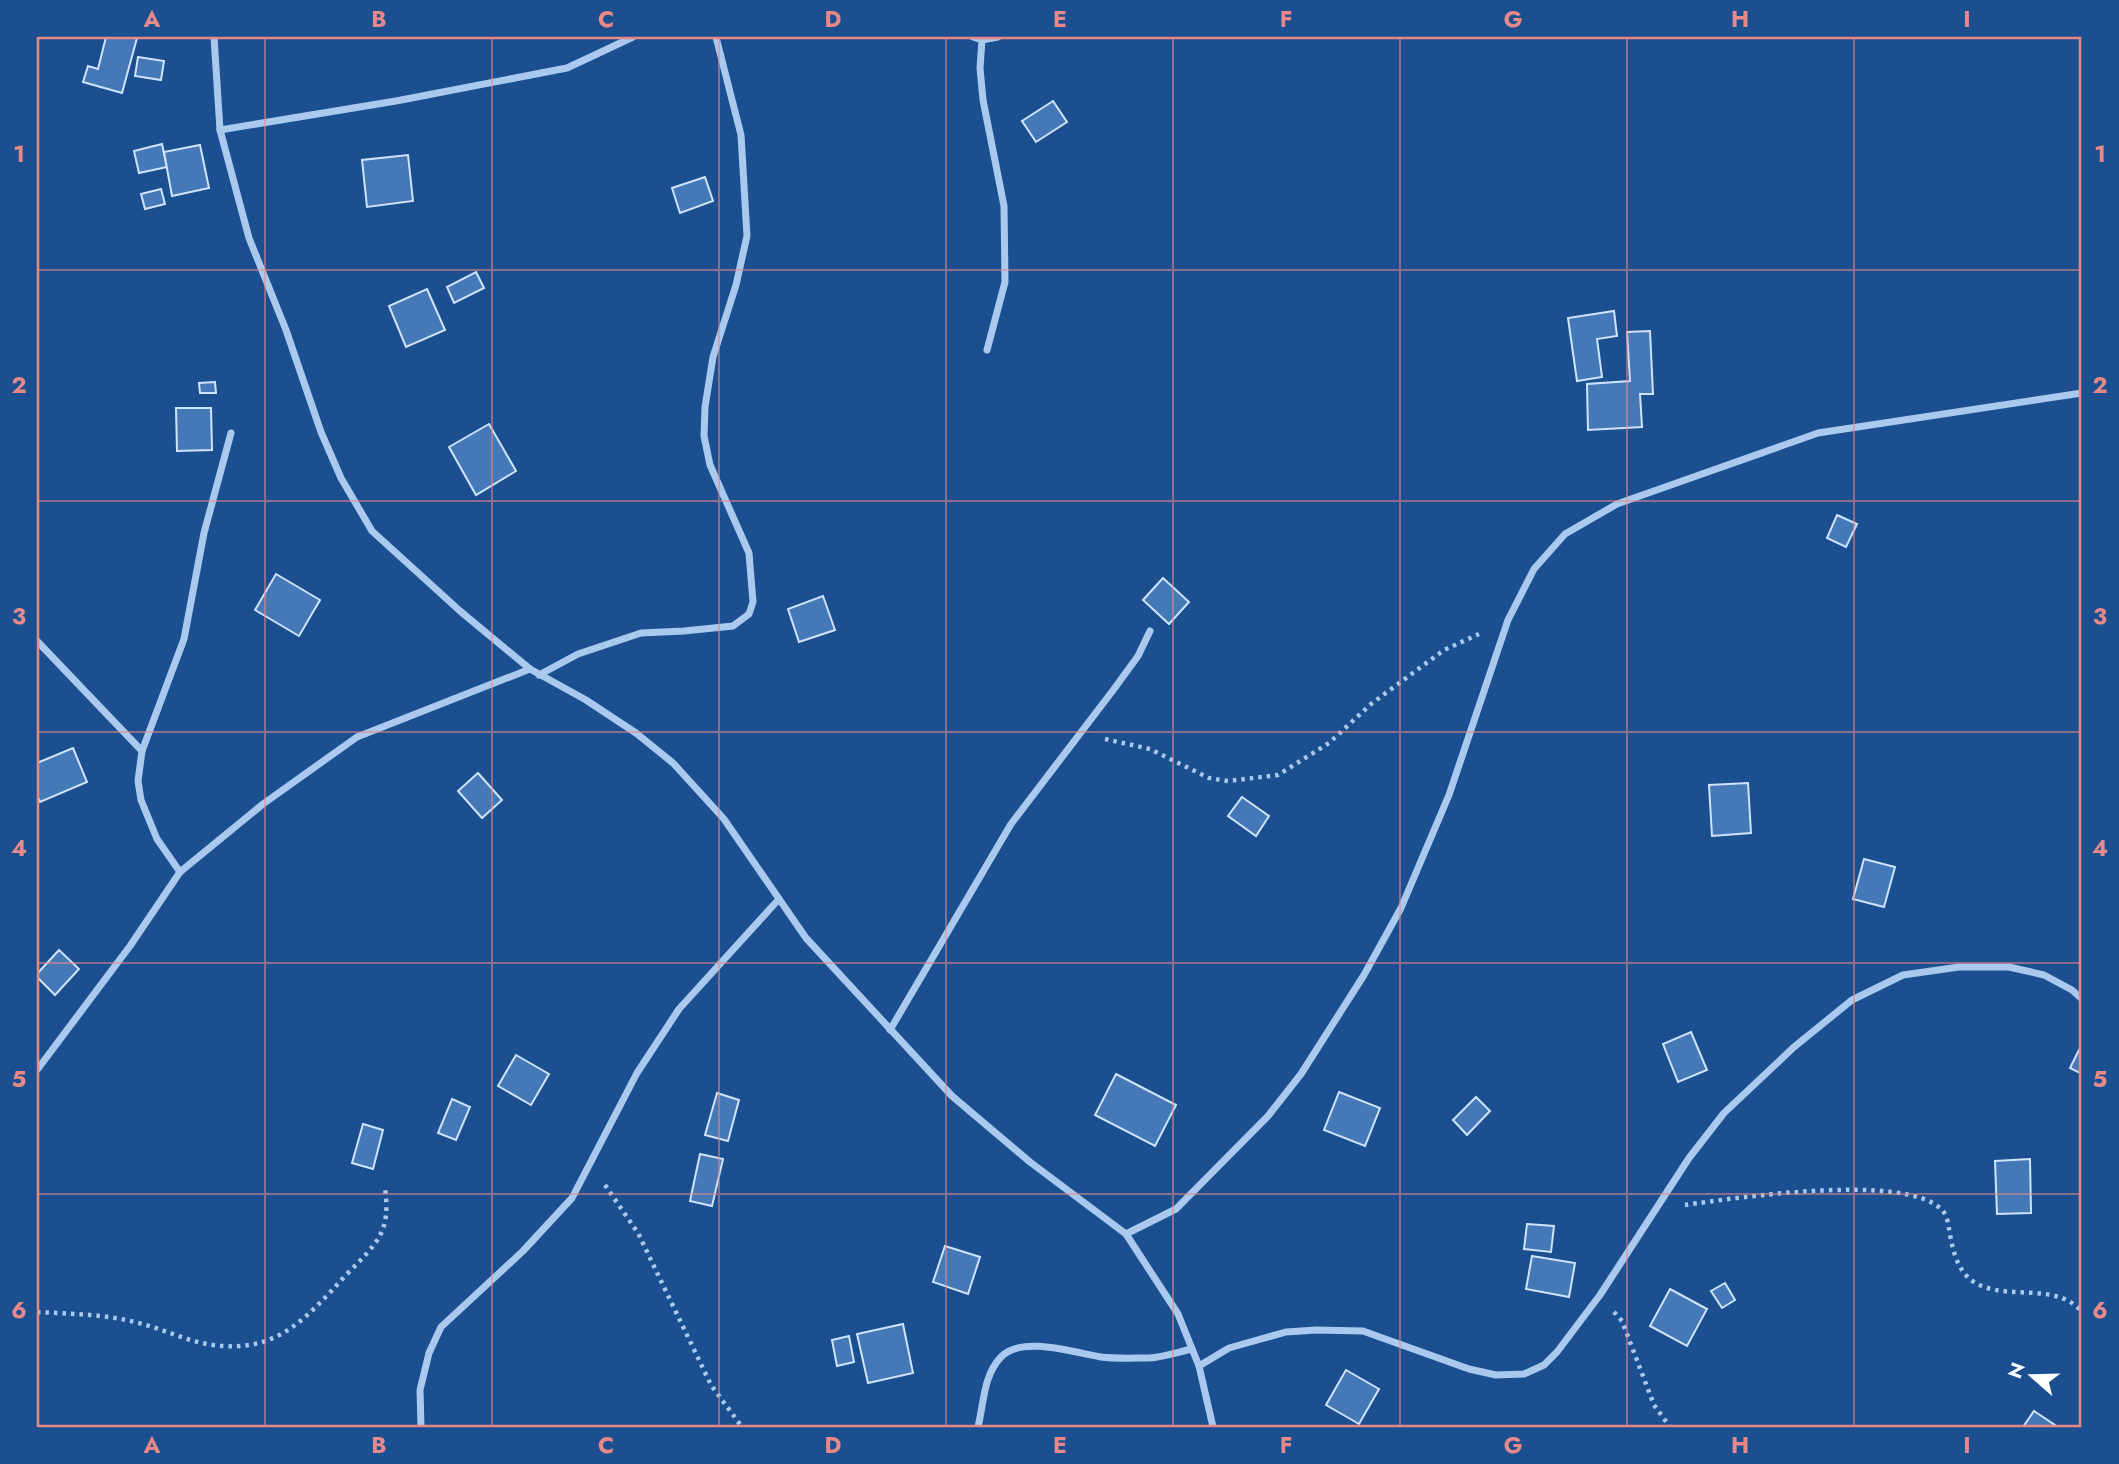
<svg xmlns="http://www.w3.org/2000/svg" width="2119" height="1464" font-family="Jost,sans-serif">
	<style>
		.building { fill: #4478b7; stroke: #cfe3fa; stroke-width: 2 }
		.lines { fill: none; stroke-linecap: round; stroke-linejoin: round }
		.path { stroke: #a9c9ee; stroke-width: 4.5; stroke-dasharray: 3.5 5; stroke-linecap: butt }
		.minor { stroke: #a9c9ee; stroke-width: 7 }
		.grid { fill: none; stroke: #e88989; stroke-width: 2; stroke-opacity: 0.55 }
		.neatline { fill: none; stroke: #e88989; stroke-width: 2.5 }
		.grid-label { font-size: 23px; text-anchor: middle; font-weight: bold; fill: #e88989 }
	</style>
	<rect width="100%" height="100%" fill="#1b4f8f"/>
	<g class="building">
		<path d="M106,37L137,38L122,93L83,82L88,66L98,69Z"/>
		<path d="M138,57L164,61L161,80L135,76Z"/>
		<path d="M1053,101L1067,122L1036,142L1022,121Z"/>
		<path d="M162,144L167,167L139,173L134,151Z"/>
		<path d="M200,145L209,188L172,196L164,152Z"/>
		<path d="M408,155L413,201L367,207L362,160Z"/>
		<path d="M705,177L713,201L680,213L672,188Z"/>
		<path d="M161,189L165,204L145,209L141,194Z"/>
		<path d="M476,272L484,288L454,303L447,287Z"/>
		<path d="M427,289L445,330L406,347L389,306Z"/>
		<path d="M1614,311L1617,336L1597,339L1602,377L1577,381L1568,318Z"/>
		<path d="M1650,331L1653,394H1640L1642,427L1588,430L1587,384L1630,381L1627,332Z"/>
		<path d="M215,382L216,393H200L199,383Z"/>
		<path d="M176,408H211L212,450L177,451Z"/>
		<path d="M489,424L516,471L476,495L449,447Z"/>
		<path d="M1837,515L1857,524L1846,547L1827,538Z"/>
		<path d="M276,574L320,600L299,636L255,610Z"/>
		<path d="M1163,578L1189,602L1169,624L1143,600Z"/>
		<path d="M823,596L835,630L799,642L788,609Z"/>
		<path d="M73,748L87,782L40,802L37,795V763Z"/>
		<path d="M478,773L502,800L482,818L458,791Z"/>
		<path d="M1748,783L1751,833L1712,836L1709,785Z"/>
		<path d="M1242,797L1269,816L1256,836L1228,816Z"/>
		<path d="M1864,859L1895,867L1884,907L1853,899Z"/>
		<path d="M59,950L79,969L55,995L37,977V974Z"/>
		<path d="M1691,1032L1707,1070L1678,1082L1663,1044Z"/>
		<path d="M2082,1044V1074L2070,1068Z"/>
		<path d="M516,1055L549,1074L531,1105L498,1086Z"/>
		<path d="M1116,1074L1176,1105L1155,1146L1095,1115Z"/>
		<path d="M1339,1092L1380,1108L1365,1146L1324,1130Z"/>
		<path d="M717,1093L739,1100L728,1141L705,1135Z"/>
		<path d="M1476,1097L1490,1111L1467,1135L1453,1120Z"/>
		<path d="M452,1099L470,1107L456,1140L438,1133Z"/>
		<path d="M363,1124L383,1130L373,1169L352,1163Z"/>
		<path d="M700,1154L723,1159L712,1206L690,1201Z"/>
		<path d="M2030,1159L2031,1213L1997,1214L1995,1161Z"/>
		<path d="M1527,1224L1554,1226L1551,1252L1524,1249Z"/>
		<path d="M945,1246L980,1257L968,1294L933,1282Z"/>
		<path d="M1532,1256L1575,1263L1569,1297L1526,1289Z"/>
		<path d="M1725,1283L1735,1300L1722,1308L1711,1291Z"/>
		<path d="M1670,1289L1707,1309L1687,1346L1650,1326Z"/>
		<path d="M903,1324L913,1373L868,1383L857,1334Z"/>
		<path d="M849,1336L854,1362L837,1366L832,1340Z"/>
		<path d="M1346,1370L1379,1389L1359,1424L1326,1405Z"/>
		<path d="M2034,1411L2058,1427H2023Z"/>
	</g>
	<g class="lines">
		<g class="path">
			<path d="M1105,739L1150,749L1209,778L1228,781L1278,775L1329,743L1371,704L1444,650L1479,634"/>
			<path d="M605,1185L638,1233L711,1385L742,1427"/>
			<path d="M1685,1205C1735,1198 1906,1172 1942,1210C1947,1215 1948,1223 1949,1229C1953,1252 1958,1277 1982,1286C2013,1299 2058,1283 2082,1312"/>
			<path d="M37,1312C72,1314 108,1314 142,1324C166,1330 189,1342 213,1345C278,1354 307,1317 347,1274C377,1243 391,1233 385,1188"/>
			<path d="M1614,1312L1622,1321L1654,1405L1670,1427"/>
		</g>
		<g class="minor">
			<path d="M214,37L220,130L249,238L286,330L321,432L341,478L372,531L460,611L530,669L586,700L636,733L673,763L724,819L806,938L952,1096L1030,1162L1126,1234L1178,1314L1199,1366L1213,1427"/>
			<path d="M973,37L982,40L998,37"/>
			<path d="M982,40L980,68L983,100L1004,206L1005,282L987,350"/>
			<path d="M220,130L396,101L567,68L633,37"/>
			<path d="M37,641L142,751"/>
			<path d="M539,675L578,654L641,633L684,631L733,626L749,614L753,602L749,553L710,465L704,436L705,407L713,357L736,285L747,236L741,135L716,37"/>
			<path d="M180,872L157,839L141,800L138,781L142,751L184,639L204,533L231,433"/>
			<path d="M890,1030L1011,824L1114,689L1138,656L1150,631"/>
			<path d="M37,1070L130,946L180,872L263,804L357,737L530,669"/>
			<path d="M1126,1234L1176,1209L1268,1116L1301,1074L1364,975L1401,908L1449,795L1508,620L1534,569L1565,534L1617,504L1818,433L2082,393"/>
			<path d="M1199,1366L1229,1348L1286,1332L1316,1330L1363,1331L1469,1369L1496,1375L1524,1374L1544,1365L1557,1352L1600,1295L1689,1158L1724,1113L1794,1047L1852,1000L1903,975L1959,967H2009L2044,975L2072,990L2082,999"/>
			<path d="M421,1427L420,1390L429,1353L441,1327L523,1251L572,1198L637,1073L679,1009L779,899"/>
			<path d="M978,1427C984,1403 983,1376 1001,1357C1022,1335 1075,1353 1101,1357C1116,1359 1134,1358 1149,1358C1163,1357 1178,1352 1192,1349"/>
		</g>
	</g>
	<path class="grid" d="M265,37V1427M492,37V1427M719,37V1427M946,37V1427M1173,37V1427M1400,37V1427M1627,37V1427M1854,37V1427M37,270H2082M37,501H2082M37,732H2082M37,963H2082M37,1194H2082"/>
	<rect width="2119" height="1464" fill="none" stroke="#1b4f8f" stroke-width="77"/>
	<g transform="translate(2032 1376) rotate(290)" stroke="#1b4f8f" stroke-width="5" paint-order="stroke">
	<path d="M0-5L12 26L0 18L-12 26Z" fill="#ffffff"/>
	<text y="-10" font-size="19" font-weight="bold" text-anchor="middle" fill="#ffffff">N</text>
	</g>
	<rect x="38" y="38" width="2042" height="1388" class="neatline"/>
	<g class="grid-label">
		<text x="152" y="27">A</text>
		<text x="379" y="27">B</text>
		<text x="606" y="27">C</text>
		<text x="833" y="27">D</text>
		<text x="1060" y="27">E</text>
		<text x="1286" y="27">F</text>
		<text x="1513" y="27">G</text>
		<text x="1740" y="27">H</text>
		<text x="1967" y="27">I</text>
		<text x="19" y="162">1</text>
		<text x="2100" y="162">1</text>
		<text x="19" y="393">2</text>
		<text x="2100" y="393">2</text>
		<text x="19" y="624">3</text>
		<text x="2100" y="624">3</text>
		<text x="19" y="856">4</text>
		<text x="2100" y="856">4</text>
		<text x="19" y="1087">5</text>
		<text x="2100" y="1087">5</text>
		<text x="19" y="1318">6</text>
		<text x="2100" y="1318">6</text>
		<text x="152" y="1453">A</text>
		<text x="379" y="1453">B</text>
		<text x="606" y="1453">C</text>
		<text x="833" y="1453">D</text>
		<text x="1060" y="1453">E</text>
		<text x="1286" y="1453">F</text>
		<text x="1513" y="1453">G</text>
		<text x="1740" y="1453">H</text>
		<text x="1967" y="1453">I</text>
	</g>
</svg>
